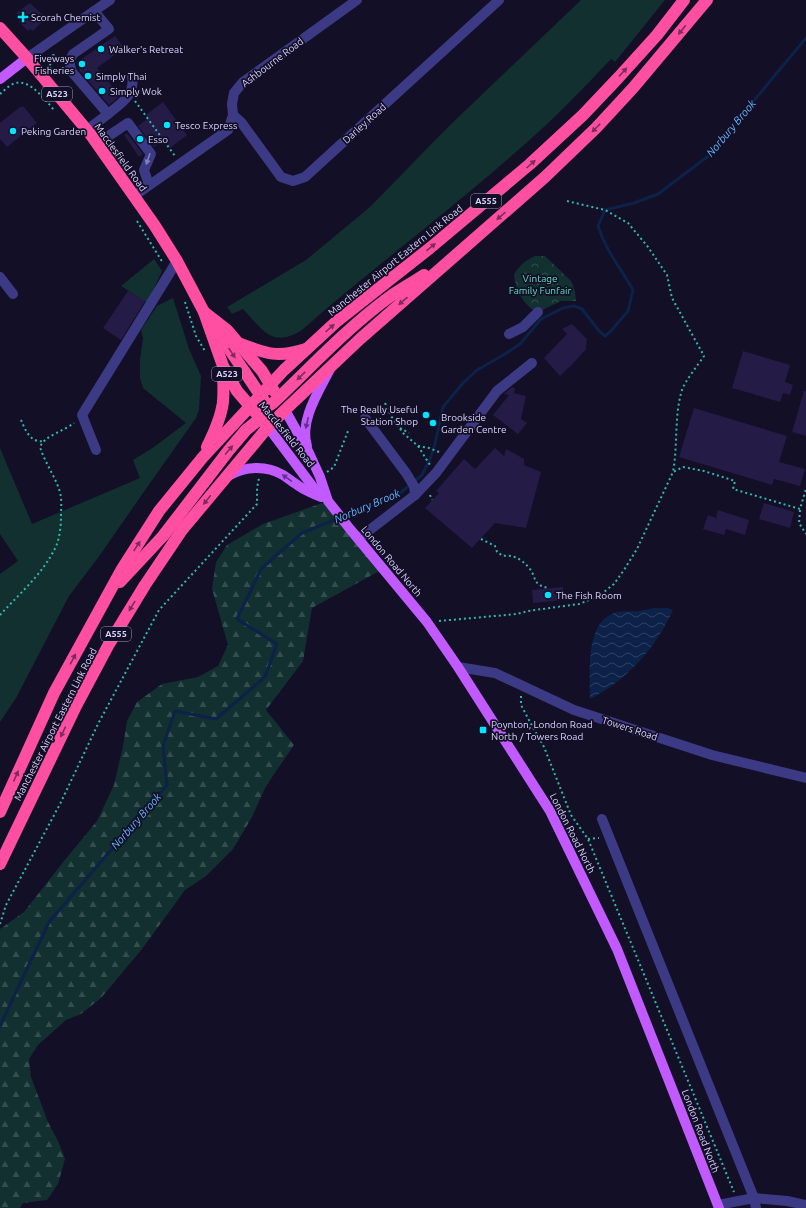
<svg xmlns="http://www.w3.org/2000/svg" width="806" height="1208" font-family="Ubuntu,sans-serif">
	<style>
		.grass { fill: #12302f }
		.forest { fill: url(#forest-firs) }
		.park { fill: url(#park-crowns) }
		.water { fill: url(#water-waves) }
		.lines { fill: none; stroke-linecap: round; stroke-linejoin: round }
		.stream { stroke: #0c2248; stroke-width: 3 }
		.building { fill: #241b47 }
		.path { stroke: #2fb8b0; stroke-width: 2; stroke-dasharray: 2 3; stroke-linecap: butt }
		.minor { stroke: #3d3a85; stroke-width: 10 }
		.major { stroke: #c25bff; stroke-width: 10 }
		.highway { stroke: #ff4fa3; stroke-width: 12 }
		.oneway { fill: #7d2c5e }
		.oneway2 { fill: #837fbc }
		.oneway3 { fill: #623188 }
		.poi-dot { fill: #00e5ff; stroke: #130f26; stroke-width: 1.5 }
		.labels { text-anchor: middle; stroke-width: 3.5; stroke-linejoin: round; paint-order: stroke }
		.shield { fill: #130f26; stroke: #9e99be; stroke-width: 1 }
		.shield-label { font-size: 9px; font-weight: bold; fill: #d9d4ff }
		.poi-label { font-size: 10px; fill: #d9d4ff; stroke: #130f26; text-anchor: start }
		.street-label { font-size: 10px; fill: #d9d4ff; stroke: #130f26 }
		.park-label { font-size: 10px; fill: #5fe0c0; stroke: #130f26 }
		.water-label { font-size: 11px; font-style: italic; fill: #62b6ff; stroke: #130f26 }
	</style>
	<defs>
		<pattern id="forest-firs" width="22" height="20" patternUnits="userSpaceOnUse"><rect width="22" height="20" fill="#12302f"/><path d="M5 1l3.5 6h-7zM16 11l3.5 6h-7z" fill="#344d4e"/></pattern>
		<pattern id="park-crowns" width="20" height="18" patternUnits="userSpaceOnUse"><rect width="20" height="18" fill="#12302f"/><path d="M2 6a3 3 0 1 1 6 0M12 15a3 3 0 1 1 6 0" fill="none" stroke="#344d4e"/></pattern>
		<pattern id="water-waves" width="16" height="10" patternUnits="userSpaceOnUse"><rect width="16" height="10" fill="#0c2248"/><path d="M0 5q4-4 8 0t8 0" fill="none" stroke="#2f4163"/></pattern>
	</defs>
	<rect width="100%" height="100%" fill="#130f26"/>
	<g class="grass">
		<path d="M581,0H665L615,62L611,59C581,91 550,123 516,152C446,214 371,269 302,330C272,349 262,329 243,309L232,314L227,307L306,260L370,207L448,127Z"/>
		<path d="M154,259L162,271L151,295L146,302L121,286Z"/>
		<path d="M173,298L189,349L201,376L199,410L196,418L136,503L100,555L69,596L16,698L0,722V574L18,561L0,534V448L32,524L140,478L133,460L154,447L186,423L143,388L140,378V360L143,338L141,330L157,306Z"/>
	</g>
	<path class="forest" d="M325,502L383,569L312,608L303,661L266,710L294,745L266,786L252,817L233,849L206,876L185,890L142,949L101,998L81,1014L66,1020L38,1045L29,1059L31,1077L48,1122L58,1141L65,1159L58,1184L47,1200L23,1203L20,1208H0V929L24,912L64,861L97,821L114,785L123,746L127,721L137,702L162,684L198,677L218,666L228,645L212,589L216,562L227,545L263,524Z"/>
	<path class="park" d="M535,256H545L571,281L575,291L576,301H561L542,310L534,311C521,300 516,291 514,275C519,265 525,261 535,256Z"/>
	<path class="water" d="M654,608H667L673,610C656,647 627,681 590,699C590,675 585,625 612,614C619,610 631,612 639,611C644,610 649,609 654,608Z"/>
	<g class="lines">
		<path class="stream" d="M0,1026L49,922L167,785L163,746L175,711L216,719L265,677L277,644L237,619L261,569L302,533L399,494L422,475L430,459L435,444L443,407L463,383L477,370L505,354L520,344L541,319L563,308L574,306L582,309L599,331L605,336L610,332L628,311L633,290C620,267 606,251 598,226L605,210L634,203L658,194L707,157L806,38"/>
	</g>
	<g class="building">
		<path d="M30,3L46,18L33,31L30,29L28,31L19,22L21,18L16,13Z"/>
		<path d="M115,36L124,48L97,68L120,96L109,105L79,70L80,60Z"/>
		<path d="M163,102L187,135L170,148L164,139L154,147L138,126L149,118L146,115Z"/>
		<path d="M20,107H24L37,123L7,147L0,139V123Z"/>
		<path d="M127,133L143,154L139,157L124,135Z"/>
		<path d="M128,291L145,301L121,340L103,328Z"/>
		<path d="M572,324L587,339L586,349L569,368V367L560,376L544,358L567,334L562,329Z"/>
		<path d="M743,351L790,365L785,382L793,385L790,395L783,393L780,402L732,388Z"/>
		<path d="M512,387L515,388L514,393L526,396L521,419L527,423L518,434L493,415L509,395L504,394Z"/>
		<path d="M804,391H806V436L792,432Z"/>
		<path d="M694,408L787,436L779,462L805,469L800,486L774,479L772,485L679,457Z"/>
		<path d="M495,448L504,456L506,449L524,459V465L541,472L526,528L495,523L472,548L425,508L439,493L436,491L464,459L475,469Z"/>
		<path d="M764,503L794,512L790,528L759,519Z"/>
		<path d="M718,510L749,520L745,535L726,529L724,535L703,529L708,515L716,518Z"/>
		<path d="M563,587L564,600L533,603L532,590Z"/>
	</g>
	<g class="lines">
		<g class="path">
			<path d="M52,55L60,59"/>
			<path d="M50,69L52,67L50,65L55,52"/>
			<path d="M0,94C5,90 10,84 16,83C30,79 46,101 54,110"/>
			<path d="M135,101L175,156"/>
			<path d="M567,201L605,210L628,223L648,247L667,275L672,298L704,356C698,365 685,381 682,390C674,416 678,445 673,472"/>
			<path d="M137,221L163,263"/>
			<path d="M185,302L196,336L205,351"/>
			<path d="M385,403L391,416L403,433L418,446L430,465"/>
			<path d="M21,420C25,429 30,443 43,441"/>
			<path d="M400,428L409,433"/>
			<path d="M418,446L429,448L439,452"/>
			<path d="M327,472L334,467L348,431"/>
			<path d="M430,495L432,500"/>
			<path d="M800,510L799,523L806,534"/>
			<path d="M481,539L495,546L497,552L503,556C513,554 523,560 530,569C537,579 532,584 548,588"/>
			<path d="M0,615C20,593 45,572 57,544C60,535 61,525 61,516C61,508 62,500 60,492C55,476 45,463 40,447C44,436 64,431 74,423"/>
			<path d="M439,621L517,614L528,611L579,604L599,596L614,584L624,570L637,549L673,472L683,467L704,471L735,481L733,489L800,509L806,489"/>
			<path d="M521,696V705L530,722L544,747L571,815L588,839L734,1192"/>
			<path d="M588,839L599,838"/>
			<path d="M0,924L6,905L60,804L98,724L159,610L257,504V488L259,478"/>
		</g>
		<g class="minor">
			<path d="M27,58L110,0"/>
			<path d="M108,114C120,104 136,95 132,76"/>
			<path d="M233,115L241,122L281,177L293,181L305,177L499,0"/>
			<path d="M87,130L108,114L72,72C69,66 69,60 73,54L109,29L94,11"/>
			<path d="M98,143L128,123L151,154L144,170L149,185"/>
			<path d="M134,196L228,130L233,115L232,104L234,93L243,82L357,0"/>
			<path d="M0,277L13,294"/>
			<path d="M509,334L523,327L538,312"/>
			<path d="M365,418L406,473L414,486L415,495"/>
			<path d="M96,450L82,415L177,261"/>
			<path d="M358,539L415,495L436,473L497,391L532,363"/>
			<path d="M458,667L495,673L574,710L712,755L806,778"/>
			<path d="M602,819L754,1198L756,1208"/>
			<path d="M718,1205L754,1198L787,1201L806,1205"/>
		</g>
		<g class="major">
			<path d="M0,79L27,58"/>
			<path d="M285,410L309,453L320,477L328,501L350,529L427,622L458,667L550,811L617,949L719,1208"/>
			<path d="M268,427L319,495"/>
			<path d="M307,446C299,421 319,391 330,369"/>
			<path d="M228,476C245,466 266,465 283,475C288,478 292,482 296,484C303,490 312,493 321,497"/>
		</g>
		<g class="highway">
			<path d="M0,28L27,58L91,135L155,226L177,261L204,312L223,366L237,391L268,427"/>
			<path d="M204,312L227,330L262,371L274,391"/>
			<path d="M215,325L219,334L265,402"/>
			<path d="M241,344C267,354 278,358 306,349"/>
			<path d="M250,407C259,411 265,409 273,403C310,368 346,329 388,298C399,290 412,283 424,275"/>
			<path d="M207,447C214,433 221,418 223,402C224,390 223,378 223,367"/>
			<path d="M120,582L163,536L229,450L246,430L266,414"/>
			<path d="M0,812L54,693L122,569L159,511L203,457L284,370L336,322L430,248L530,164L583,115L619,77L657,35L684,0"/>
			<path d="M0,864L76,706L109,644L145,585L182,530L268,427L285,410L360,339L545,177L596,128L633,88L707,0"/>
		</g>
	</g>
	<defs><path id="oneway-solid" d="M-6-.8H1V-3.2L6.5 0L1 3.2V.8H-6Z"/></defs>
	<g class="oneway">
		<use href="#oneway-solid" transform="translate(682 30) rotate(129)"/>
		<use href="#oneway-solid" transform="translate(623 72) rotate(-48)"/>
		<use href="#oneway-solid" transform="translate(596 128) rotate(135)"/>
		<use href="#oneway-solid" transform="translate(531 164) rotate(-42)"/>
		<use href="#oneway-solid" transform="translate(501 216) rotate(139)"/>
		<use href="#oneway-solid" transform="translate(431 247) rotate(-39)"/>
		<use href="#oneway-solid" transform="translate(403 301) rotate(139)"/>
		<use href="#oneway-solid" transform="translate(330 328) rotate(-42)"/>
		<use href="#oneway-solid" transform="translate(232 353) rotate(56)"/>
		<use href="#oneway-solid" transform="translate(301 376) rotate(136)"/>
		<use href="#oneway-solid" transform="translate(229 450) rotate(-50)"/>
		<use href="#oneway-solid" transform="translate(207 500) rotate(129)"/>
		<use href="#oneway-solid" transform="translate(137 546) rotate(-57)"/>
		<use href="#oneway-solid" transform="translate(132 606) rotate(121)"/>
		<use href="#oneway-solid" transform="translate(73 659) rotate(-62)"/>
		<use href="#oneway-solid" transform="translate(63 732) rotate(116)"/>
		<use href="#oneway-solid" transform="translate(16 776) rotate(-66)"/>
	</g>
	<use class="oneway2" href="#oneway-solid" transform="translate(148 159) rotate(109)"/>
	<g class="oneway3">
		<use href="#oneway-solid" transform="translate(307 423) rotate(103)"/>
		<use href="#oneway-solid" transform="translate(287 478) rotate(-145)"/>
	</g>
	<g class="poi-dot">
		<path d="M21 11h4v4h4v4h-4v4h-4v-4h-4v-4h4z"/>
		<circle cx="101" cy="49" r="4"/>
		<circle cx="82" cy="64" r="4"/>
		<circle cx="88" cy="76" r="4"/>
		<circle cx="102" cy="91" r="4"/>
		<circle cx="167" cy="125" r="4"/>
		<circle cx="13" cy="131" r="4"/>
		<circle cx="140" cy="139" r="4"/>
		<circle cx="426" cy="415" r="4"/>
		<circle cx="433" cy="423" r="4"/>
		<circle cx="548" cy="595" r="4"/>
		<rect x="479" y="726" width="8" height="8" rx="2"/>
	</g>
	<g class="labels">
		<g class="shield">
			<rect x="42" y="87" width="30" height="14" rx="3"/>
			<rect x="471" y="194" width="30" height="14" rx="3"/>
			<rect x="212" y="367" width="30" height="14" rx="3"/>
			<rect x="101" y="627" width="30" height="14" rx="3"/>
		</g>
		<g class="shield-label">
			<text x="57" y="97">A523</text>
			<text x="486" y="204">A555</text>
			<text x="227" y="377">A523</text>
			<text x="116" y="637">A555</text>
		</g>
		<g class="poi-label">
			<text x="31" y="21">Scorah Chemist</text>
			<text x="109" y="53">Walker's Retreat</text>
			<text x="74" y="62" text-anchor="end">Fiveways<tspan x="74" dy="12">Fisheries</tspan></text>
			<text x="96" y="80">Simply Thai</text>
			<text x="110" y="95">Simply Wok</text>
			<text x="175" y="129">Tesco Express</text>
			<text x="21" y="135">Peking Garden</text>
			<text x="148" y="143">Esso</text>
			<text x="418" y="413" text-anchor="end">The Really Useful<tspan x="418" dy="12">Station Shop</tspan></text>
			<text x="441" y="421">Brookside<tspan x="441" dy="12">Garden Centre</tspan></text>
			<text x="556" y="599">The Fish Room</text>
			<text x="491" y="728">Poynton, London Road<tspan x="491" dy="12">North / Towers Road</tspan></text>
		</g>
		<g class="street-label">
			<text transform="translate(272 62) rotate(-37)" y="4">Ashbourne Road</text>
			<text transform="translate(364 123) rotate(-42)" y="4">Darley Road</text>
			<text transform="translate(121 157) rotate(54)" y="4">Macclesfield Road</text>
			<text transform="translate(395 260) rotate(-39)" y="4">Manchester Airport Eastern Link Road</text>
			<text transform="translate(287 434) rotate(51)" y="4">Macclesfield Road</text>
			<text transform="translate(392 561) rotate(50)" y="4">London Road North</text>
			<text transform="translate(55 724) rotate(-63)" y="4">Manchester Airport Eastern Link Road</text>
			<text transform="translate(630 728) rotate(18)" y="4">Towers Road</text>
			<text transform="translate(573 833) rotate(63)" y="4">London Road North</text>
			<text transform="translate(701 1131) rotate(69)" y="4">London Road North</text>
		</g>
		<g class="park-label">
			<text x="540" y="282">Vintage<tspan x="540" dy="12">Family Funfair</tspan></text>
		</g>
		<g class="water-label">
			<text transform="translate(731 128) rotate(-50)" y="4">Norbury Brook</text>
			<text transform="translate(367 506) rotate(-23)" y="4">Norbury Brook</text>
			<text transform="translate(136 821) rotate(-49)" y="4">Norbury Brook</text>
		</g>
	</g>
</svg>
